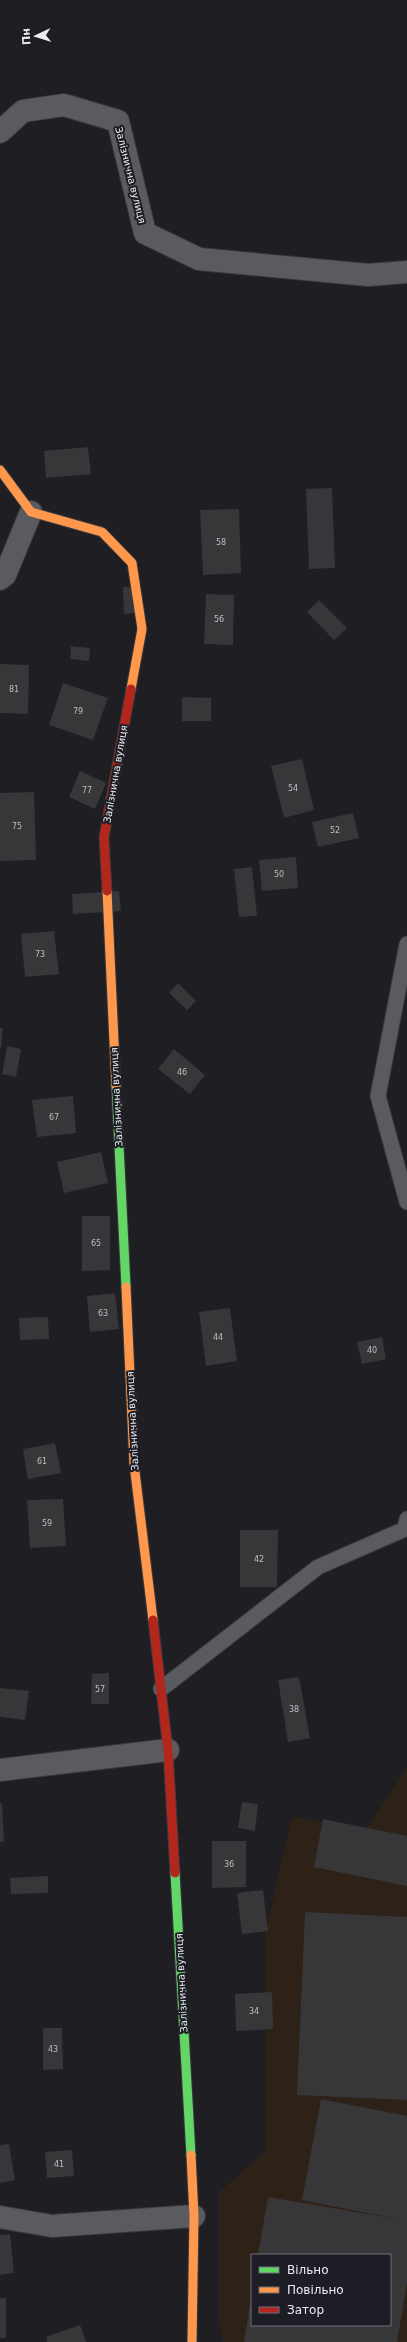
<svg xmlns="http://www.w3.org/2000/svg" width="407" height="2342" font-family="'DejaVu Sans',sans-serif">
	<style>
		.industrial { fill: #2e2118; fill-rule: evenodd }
		.building { fill: #373739 }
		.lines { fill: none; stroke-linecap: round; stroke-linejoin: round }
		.lane-casing { stroke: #393a3d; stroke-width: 17 }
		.street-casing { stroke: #393a3d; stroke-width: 24 }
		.fast-casing { stroke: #393a3d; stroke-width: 11 }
		.slow-casing { stroke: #393a3d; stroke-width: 11 }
		.jam-casing { stroke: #393a3d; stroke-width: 11 }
		.lane { stroke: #5a5b5e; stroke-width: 15 }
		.street { stroke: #5a5b5e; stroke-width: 22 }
		.fast { stroke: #63d668; stroke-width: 9 }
		.slow { stroke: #ff974d; stroke-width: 9 }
		.jam { stroke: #b3261e; stroke-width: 9 }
		.labels { text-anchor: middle; stroke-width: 4; stroke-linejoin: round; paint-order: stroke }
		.number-label { font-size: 8px; fill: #bebfc3 }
		.street-label { font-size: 10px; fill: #ebecf1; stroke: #1c1d25 }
	</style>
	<rect width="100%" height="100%" fill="#1e1e23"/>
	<path class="industrial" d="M407,1767V2342H223L219,2323V2192L265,2151L266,1929L292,1817L366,1829ZM252,2255H390V2325H252Z"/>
	<g class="building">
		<path d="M88,447L91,474L46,478L44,451Z"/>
		<path d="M332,488L335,568L309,569L306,489Z"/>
		<path d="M239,509L241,573L203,575L200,510Z"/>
		<path d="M123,587H138V613L124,614Z"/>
		<path d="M206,594L234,595L233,645L204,644Z"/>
		<path d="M319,600L347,628L334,640L307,612Z"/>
		<path d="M71,646L90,648L89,661L70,659Z"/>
		<path d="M0,664L29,665L28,714L0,713Z"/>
		<path d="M63,683L108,698L93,740L49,725Z"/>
		<path d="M182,697L211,698V721H182Z"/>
		<path d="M302,759L314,810L284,818L271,766Z"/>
		<path d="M80,771L106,783L95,809L69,797Z"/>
		<path d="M34,792L36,860L0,861V793Z"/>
		<path d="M353,813L359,838L318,847L312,822Z"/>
		<path d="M296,857L298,888L262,891L259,860Z"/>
		<path d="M252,867L257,916L239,917L234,869Z"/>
		<path d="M119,891L121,911L73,914L72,894Z"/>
		<path d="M54,931L59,974L25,977L21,934Z"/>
		<path d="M178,983L196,1001L187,1010L169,993Z"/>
		<path d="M0,1028H3L1,1048H0Z"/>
		<path d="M7,1046L21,1049L16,1077L2,1074Z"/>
		<path d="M174,1049L205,1075L190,1094L158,1069Z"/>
		<path d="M73,1096L76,1133L37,1137L32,1100Z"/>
		<path d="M101,1152L108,1183L64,1193L57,1162Z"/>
		<path d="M82,1216H110V1270L82,1271Z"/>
		<path d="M115,1293L119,1329L90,1332L87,1296Z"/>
		<path d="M230,1308L237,1361L206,1366L199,1312Z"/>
		<path d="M48,1317L49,1339L20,1340L19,1318Z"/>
		<path d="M382,1337L386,1359L362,1364L357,1342Z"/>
		<path d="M55,1443L61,1473L28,1479L23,1449Z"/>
		<path d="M63,1499L66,1546L30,1548L27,1500Z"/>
		<path d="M240,1530H278L277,1587H240Z"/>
		<path d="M109,1673V1704H91L92,1674Z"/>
		<path d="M299,1677L310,1738L288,1742L278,1680Z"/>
		<path d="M0,1688L29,1691L25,1720L0,1717Z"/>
		<path d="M242,1802L258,1804L255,1831L238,1828Z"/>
		<path d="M0,1803H2L4,1842H0Z"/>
		<path d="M323,1819L407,1836V1886L314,1867Z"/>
		<path d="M212,1841H246V1887L212,1888Z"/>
		<path d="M48,1876V1893L11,1894L10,1878Z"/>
		<path d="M263,1890L268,1931L242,1934L237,1893Z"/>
		<path d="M305,1912L407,1917V2100L297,2095Z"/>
		<path d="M272,1992L273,2029L236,2031L235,1994Z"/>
		<path d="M43,2028H62L63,2069L43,2070Z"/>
		<path d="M321,2099L407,2116V2283L397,2342H244L251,2297L252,2325H390V2255H258L268,2197L397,2219L302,2200Z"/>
		<path d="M9,2144L15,2180L0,2183V2145Z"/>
		<path d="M72,2150L74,2176L47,2178L45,2152Z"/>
		<path d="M10,2234L14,2273L0,2275V2235Z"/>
		<rect x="0" y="2298" width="6" height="40"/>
		<path d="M80,2325L86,2342H47L46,2337Z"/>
	</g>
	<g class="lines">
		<defs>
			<g id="lane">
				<path d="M407,944L378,1096L407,1202"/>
				<path d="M161,1689L318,1567L405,1529L407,1519"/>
			</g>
			<g id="street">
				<path d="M0,132L23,111L64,105L118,121L145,233L199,259L368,275L407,272"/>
				<path d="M0,579L5,575L31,512"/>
				<path d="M0,1770L168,1750"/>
				<path d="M0,2217L52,2226L194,2216"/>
			</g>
			<g id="fast">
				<path d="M116,1085L126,1287"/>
				<path d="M175,1873L191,2155"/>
			</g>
			<g id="slow">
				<path d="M0,470L31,512L102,532L132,563L142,629L131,689"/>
				<path d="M107,891L116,1085"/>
				<path d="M126,1287L134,1464L153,1620"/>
				<path d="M191,2155L194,2216L192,2342"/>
			</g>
			<g id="jam">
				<path d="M107,891L104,837L131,689"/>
				<path d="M153,1620L168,1750L175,1873"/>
			</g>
		</defs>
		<use href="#lane" class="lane-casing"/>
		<use href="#street" class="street-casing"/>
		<use href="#fast" class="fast-casing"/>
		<use href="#slow" class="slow-casing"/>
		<use href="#jam" class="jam-casing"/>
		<use href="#lane" class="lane"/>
		<use href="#street" class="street"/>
		<use href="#fast" class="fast"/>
		<use href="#slow" class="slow"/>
		<use href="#jam" class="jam"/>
	</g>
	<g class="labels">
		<g class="number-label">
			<text x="221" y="545">58</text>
			<text x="219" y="622">56</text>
			<text x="14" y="692">81</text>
			<text x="78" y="714">79</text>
			<text x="293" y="791">54</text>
			<text x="87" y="793">77</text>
			<text x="17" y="829">75</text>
			<text x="335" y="833">52</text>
			<text x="279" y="877">50</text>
			<text x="40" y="957">73</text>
			<text x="182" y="1075">46</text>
			<text x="54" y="1120">67</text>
			<text x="96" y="1246">65</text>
			<text x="103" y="1316">63</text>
			<text x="218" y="1340">44</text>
			<text x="372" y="1353">40</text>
			<text x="42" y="1464">61</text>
			<text x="47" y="1526">59</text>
			<text x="259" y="1562">42</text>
			<text x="100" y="1692">57</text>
			<text x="294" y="1712">38</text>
			<text x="229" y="1867">36</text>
			<text x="254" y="2014">34</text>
			<text x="53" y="2052">43</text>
			<text x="59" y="2167">41</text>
		</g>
		<g class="street-label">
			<text transform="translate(131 175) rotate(76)" y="4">Залізнична вулиця</text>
			<text transform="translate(115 774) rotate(-80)" y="4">Залізнична вулиця</text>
			<text transform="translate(116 1097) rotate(-93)" y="4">Залізнична вулиця</text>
			<text transform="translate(132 1421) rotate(-93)" y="4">Залізнична вулиця</text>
			<text transform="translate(181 1983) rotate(-93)" y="4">Залізнична вулиця</text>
		</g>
	</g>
	<rect x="251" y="2254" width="140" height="72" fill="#1c1d25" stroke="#6f7077"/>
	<rect x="259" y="2267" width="20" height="6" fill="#63d668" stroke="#6f7077"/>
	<text x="287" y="2274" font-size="12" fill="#ebecf1">Вільно</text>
	<rect x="259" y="2287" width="20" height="6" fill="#ff974d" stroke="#6f7077"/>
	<text x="287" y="2294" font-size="12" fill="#ebecf1">Повільно</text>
	<rect x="259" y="2307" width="20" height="6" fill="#b3261e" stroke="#6f7077"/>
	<text x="287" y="2314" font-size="12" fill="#ebecf1">Затор</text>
	<g transform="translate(36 36) rotate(266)" stroke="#1c1d25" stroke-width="3" paint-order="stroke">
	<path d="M0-3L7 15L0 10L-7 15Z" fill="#ebecf1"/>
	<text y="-6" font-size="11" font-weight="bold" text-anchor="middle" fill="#ebecf1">Пн</text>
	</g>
</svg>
